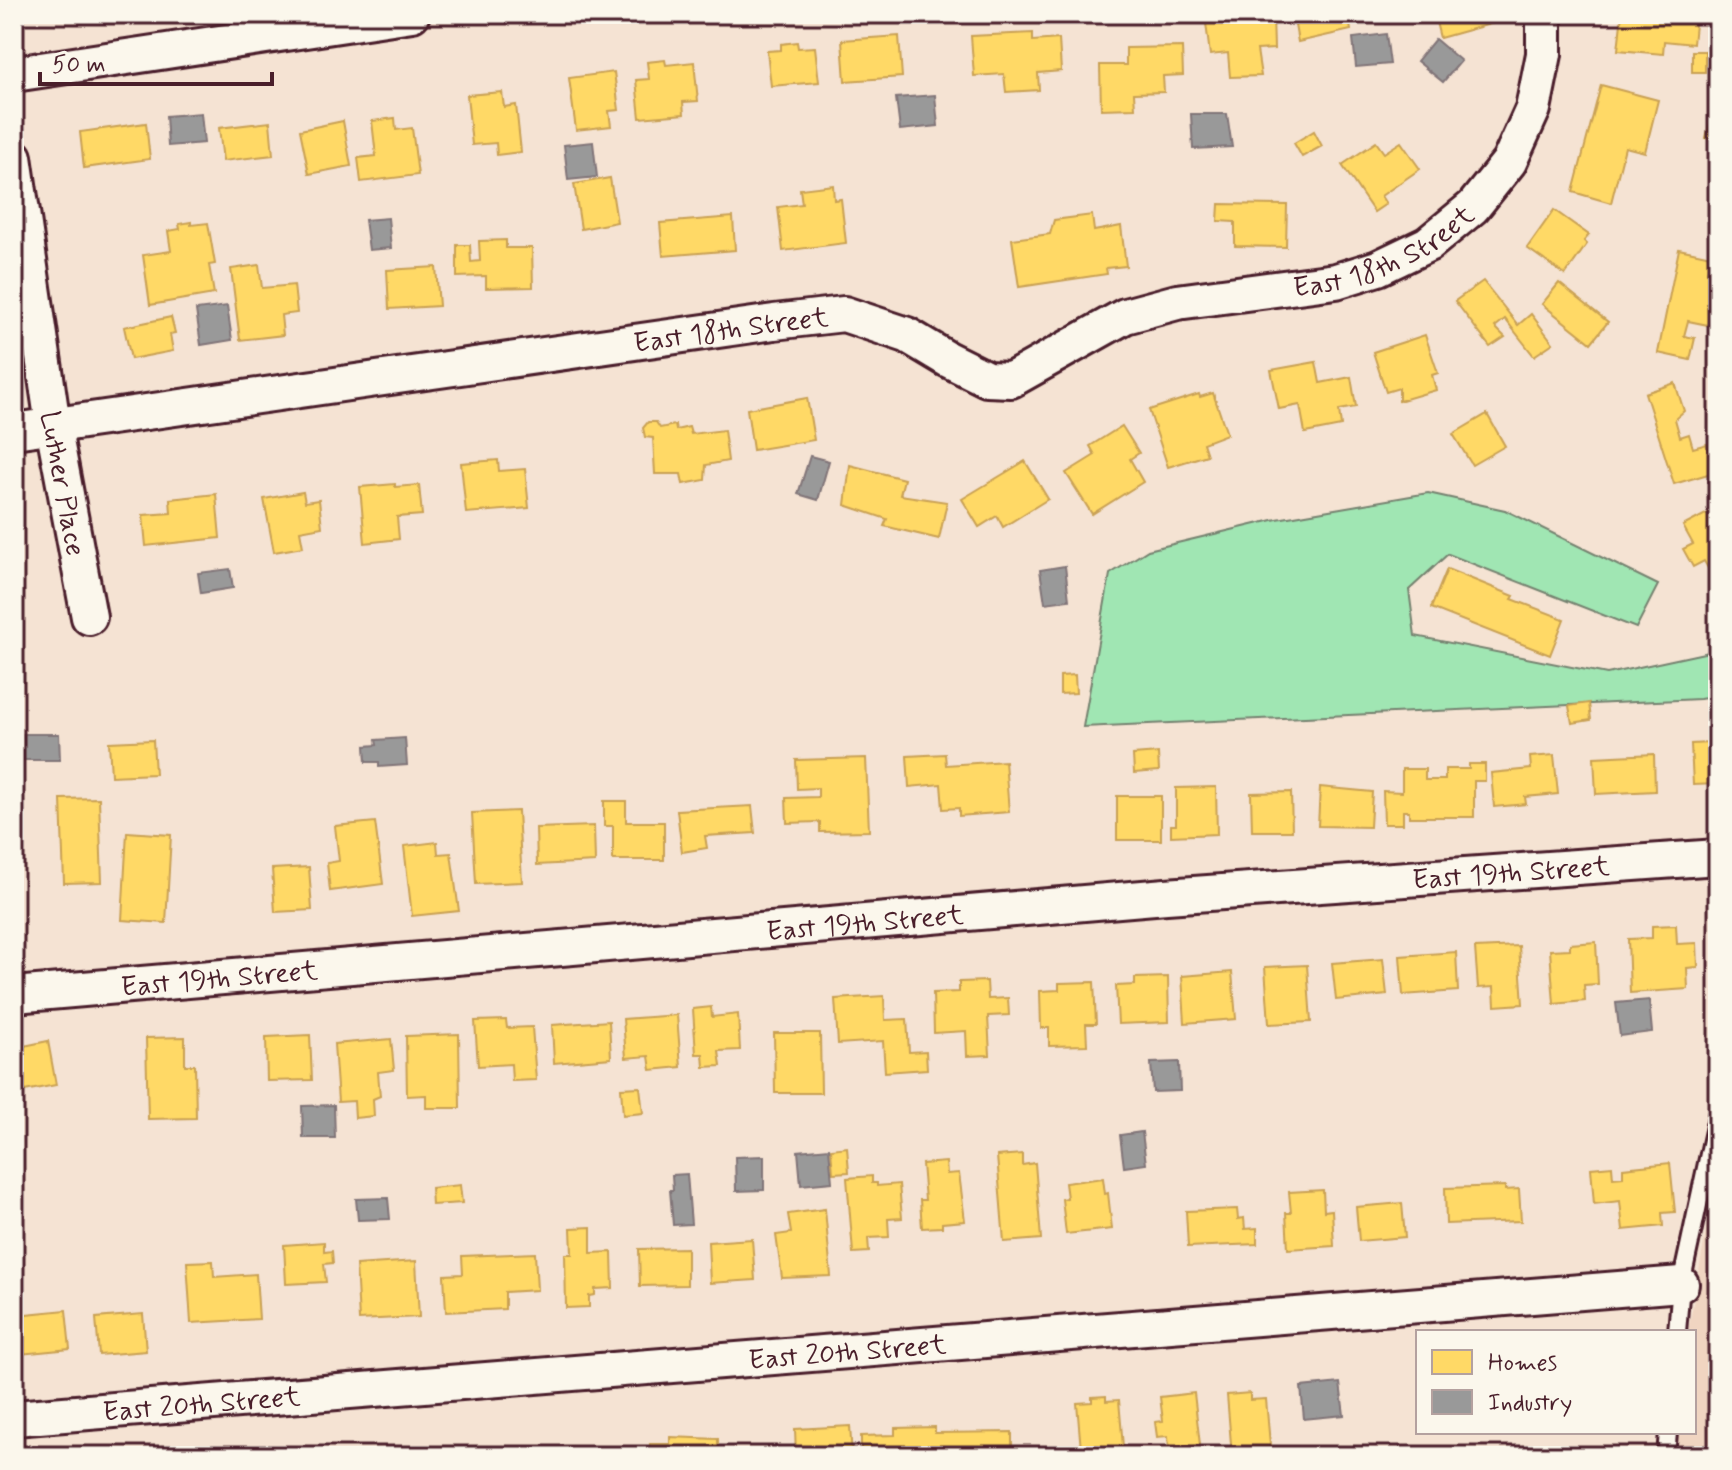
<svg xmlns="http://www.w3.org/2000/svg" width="1732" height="1470" font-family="Mynerve,sans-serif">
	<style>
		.built { fill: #f0d5c1 }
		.green { fill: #a0e6b3; stroke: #75826f; stroke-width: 2 }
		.homes { fill: #ffd966; stroke: #c9a154; stroke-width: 2 }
		.industry { fill: #999; stroke: #817478; stroke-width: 2 }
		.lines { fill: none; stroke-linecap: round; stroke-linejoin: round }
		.lane-casing { stroke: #4a1f2b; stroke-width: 22 }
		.street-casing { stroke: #4a1f2b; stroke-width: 40 }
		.lane { stroke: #fbf7ec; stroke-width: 16 }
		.street { stroke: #fbf7ec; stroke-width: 34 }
		.labels { text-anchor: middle; stroke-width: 8; stroke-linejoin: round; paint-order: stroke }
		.street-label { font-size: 28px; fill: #4a1f2b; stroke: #fbf7ec }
	</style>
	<rect width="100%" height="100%" fill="#f5e3d3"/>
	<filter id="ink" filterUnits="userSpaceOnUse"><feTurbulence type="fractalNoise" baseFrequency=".0125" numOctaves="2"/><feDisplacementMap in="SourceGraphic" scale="16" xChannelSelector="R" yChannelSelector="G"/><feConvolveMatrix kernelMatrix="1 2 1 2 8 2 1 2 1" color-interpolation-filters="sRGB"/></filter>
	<g filter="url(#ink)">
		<path class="built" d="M1718,1166V1456H1674L1677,1432H1694V1332H1688Z"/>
		<path class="green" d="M1428,493L1505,510L1658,585L1636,628L1448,554L1409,590L1415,636L1607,674L1718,650V696L1700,699L1083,727L1110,574L1148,550L1277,519Z"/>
		<g class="homes">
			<path d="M1273,14L1274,49L1257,50L1261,76L1230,77L1228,53L1210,55L1205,15Z"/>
			<path d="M1293,14H1348L1351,30L1298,42Z"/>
			<path d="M1434,14H1500L1501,21L1440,38Z"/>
			<path d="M1622,14H1696L1693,44L1664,41L1663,54L1618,50Z"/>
			<path d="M1033,33V41L1059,39L1061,71L1038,73L1039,90L1006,92L1004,74L974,76L971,36Z"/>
			<path d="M899,36L902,77L845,81L842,40Z"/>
			<path d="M797,42L798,48L815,47L819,82L771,86L767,51L781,50V44Z"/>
			<path d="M1182,47L1183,75L1163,76L1164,92L1134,93L1135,108L1101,109L1100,65H1126V48Z"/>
			<rect x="1692" y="51" width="13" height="21"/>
			<path d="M665,60L666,65L694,62L698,101L683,102L684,114L640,118L636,80L649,79L647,62Z"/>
			<path d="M614,72L619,110L609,111L611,126L576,130L569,78Z"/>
			<path d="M1601,85L1658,100L1645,152L1625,147L1611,203L1573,192Z"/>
			<path d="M502,92L504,107L516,105L521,152L497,155L496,143L472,145L467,95Z"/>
			<path d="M1713,111L1718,112V141L1706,138Z"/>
			<path d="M395,118L396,130L412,128L418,175L361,182L358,158L376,156L372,121Z"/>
			<path d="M343,121L351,166L309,174L300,130Z"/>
			<path d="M270,122L273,155L223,161L219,128Z"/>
			<path d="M146,123L150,159L84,168L80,132Z"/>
			<path d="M1314,131L1322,146L1302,157L1294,143Z"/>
			<path d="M1376,142L1384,153L1401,142L1420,169L1381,196L1386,204L1374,212L1342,165Z"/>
			<path d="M610,178L617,222L581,229L574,184Z"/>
			<path d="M833,185L834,200L841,199L846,243L783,251L778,207L802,204L800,189Z"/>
			<path d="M1219,204L1287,205L1286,247L1235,246V222L1218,221Z"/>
			<path d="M1554,210L1589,235L1584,241L1587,244L1565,275L1527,248Z"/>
			<path d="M1092,215L1094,231L1121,226L1126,266L1106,268L1107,274L1019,287L1012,239L1050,234L1054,220Z"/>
			<path d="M733,217L735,250L663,256L660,223Z"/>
			<path d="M191,222V225L208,223L215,264L209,265L214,294L150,305L143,255L171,251L168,231L180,229L179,224Z"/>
			<path d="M506,240V248H532L533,287L486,288V276L457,277V245H470L471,262L480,261L479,241Z"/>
			<path d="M1679,249L1711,256L1707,272L1718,274V299L1716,306L1712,307L1708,325L1688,321L1684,336L1695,338L1690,360L1658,353Z"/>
			<path d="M259,265L262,288L294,285L297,313L281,315L283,335L240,340L231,269Z"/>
			<path d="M436,267L439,306L389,309L387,270Z"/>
			<path d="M1483,281L1518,325L1531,314L1553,343L1534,356L1505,319L1495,327L1505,337L1490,347L1455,301Z"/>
			<path d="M1559,283L1608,322L1591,343L1542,304Z"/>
			<path d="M171,317L175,333L170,334L173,351L131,359L124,327Z"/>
			<path d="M1425,335L1438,373L1432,375L1436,390L1399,401V388L1386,392L1373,352Z"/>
			<path d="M1316,362L1320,383L1351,377L1356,407L1339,410L1341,426L1305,433L1300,405L1279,409L1271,370Z"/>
			<path d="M1675,383L1684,411L1675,419L1680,437L1689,434L1693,448L1707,444L1715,472L1674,484L1645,393Z"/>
			<path d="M1213,393L1227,434L1203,443L1207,455L1168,467L1149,410L1199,394L1200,397Z"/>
			<path d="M807,398L814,440L753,450L747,409Z"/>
			<path d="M1487,414L1505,446L1472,465L1453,434Z"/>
			<path d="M648,422H656L660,428L675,425L676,430L689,427L691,434L724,430L728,461L706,465L705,480L683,484L681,474H655L653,438L645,437L643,428Z"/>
			<path d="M1122,426L1139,453L1130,459L1143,482L1092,514L1066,473L1095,455L1090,446Z"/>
			<path d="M498,460L499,471L525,469L529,508L466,513L461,463Z"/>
			<path d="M1025,461L1048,499L1003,527L997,516L979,527L962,499Z"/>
			<path d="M850,465L904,479L900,495L947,502L939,539L884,526L887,519L845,505Z"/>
			<path d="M395,484V487L419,485L422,515L397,517L399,539L365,543L360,487Z"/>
			<path d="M303,492L305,502L319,500L322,527L300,531L303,547L274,552L264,499Z"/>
			<path d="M216,494L220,538L146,546L143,515L171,513L170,499Z"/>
			<path d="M1717,508L1718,510V586L1704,561L1693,567L1683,549L1693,544L1683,526Z"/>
			<path d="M1447,569L1514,596L1512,599L1564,619L1550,655L1431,608Z"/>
			<path d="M1075,675L1076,693L1060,694V676Z"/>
			<path d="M1589,703L1591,720L1572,723L1569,706Z"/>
			<path d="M1708,723H1718V784L1693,785L1691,744L1709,743Z"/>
			<path d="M153,740L155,774L111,776L109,742Z"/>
			<path d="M1158,753L1159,771L1134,773L1133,755Z"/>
			<path d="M945,754L946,765L1005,761L1009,812L959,816V808L943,809L941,784L909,787L907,756Z"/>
			<path d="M1654,754L1655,791L1596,794L1594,757Z"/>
			<path d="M1554,755L1558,794L1525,797L1526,804L1494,807L1491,773L1531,769L1530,757Z"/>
			<path d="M866,758L869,831L820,832V822L787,823L786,798L818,797V788L797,789L796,760Z"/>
			<path d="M1469,764H1485V781H1474V817H1409V811H1403V824H1384L1383,791L1402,792V769H1425V780H1445V769H1469Z"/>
			<path d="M1216,787L1217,834L1171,836V825H1176V788Z"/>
			<path d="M1320,787L1372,792L1370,827L1318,826Z"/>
			<path d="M1291,792L1292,831H1252L1251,793Z"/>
			<rect x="1117" y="796" width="44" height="44"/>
			<path d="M99,798L102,882L64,883L61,799Z"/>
			<path d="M604,801H626V822H664V860H613V826H604Z"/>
			<path d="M752,806L755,833L705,836L707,848L682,852L677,810Z"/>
			<path d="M518,811L522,882L476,884L472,813Z"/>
			<path d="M375,822L383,884L330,891L327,863L339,861L335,826Z"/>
			<path d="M594,826L595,862L537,865L536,828Z"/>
			<path d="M127,832L171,835L166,923L122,920Z"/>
			<path d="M437,842L438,854L451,853L459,911L412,916L404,846Z"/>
			<path d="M309,867L312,910L275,912L272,869Z"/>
			<path d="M1676,925L1677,944L1697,943L1698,967L1687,968L1688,989L1630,993L1628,939L1652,938V926Z"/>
			<path d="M1596,942L1598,984L1584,985L1585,1001L1554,1004L1550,950L1570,949V944Z"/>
			<path d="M1519,946L1523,1004L1495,1006L1494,987L1478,988L1475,948Z"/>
			<path d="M1456,952L1458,991L1403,995L1400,956Z"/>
			<path d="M1383,959L1387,995L1336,1000L1332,963Z"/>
			<path d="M1307,965L1311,1022L1269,1024L1265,967Z"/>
			<path d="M1232,972L1236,1019L1185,1023L1182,976Z"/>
			<path d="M1168,977L1169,1022L1118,1024L1116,986L1135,985V978Z"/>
			<path d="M987,981L988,999L1008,998L1009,1015L988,1016L990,1055L967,1056L966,1031L934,1033L933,993L959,992V982Z"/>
			<path d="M1094,982L1096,1024H1086L1087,1045L1049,1046V1028H1041L1040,991L1059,990V983Z"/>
			<path d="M884,996L885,1020L907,1019L909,1052L926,1051L927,1069L885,1072L883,1041L838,1044L835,999Z"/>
			<path d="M711,1007L712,1017L738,1014L740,1050L719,1051L721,1066L704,1067L703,1054H696L693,1009Z"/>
			<path d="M677,1015L681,1067L651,1070L649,1056L626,1058L623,1019Z"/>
			<path d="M506,1020L507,1028L532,1027L536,1080L512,1081L511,1064L478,1066L475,1021Z"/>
			<path d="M609,1021L611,1058L554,1063L552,1025Z"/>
			<path d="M774,1033H820L821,1093H775Z"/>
			<path d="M459,1034L460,1108H426V1095L407,1096L406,1036Z"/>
			<path d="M310,1035L312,1080L267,1081L266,1037Z"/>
			<path d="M185,1037V1065H195L196,1118L148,1119L146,1038Z"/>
			<path d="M391,1039L394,1070L378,1072L380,1096L373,1099L374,1116L355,1118L354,1101L338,1102L334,1044Z"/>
			<path d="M48,1041L56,1085L14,1093V1048Z"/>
			<path d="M640,1087L643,1113L623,1115L621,1088Z"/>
			<path d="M847,1147L849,1172L833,1173L831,1149Z"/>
			<path d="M1022,1154V1165L1035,1163L1041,1239L1004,1242L997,1156Z"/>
			<path d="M946,1162L947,1174L959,1173L965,1221L942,1223V1227L922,1228L920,1200H925L922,1164Z"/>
			<path d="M1670,1163L1675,1212L1662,1213L1663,1226L1623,1230L1620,1201L1594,1204L1591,1168L1612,1166L1613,1178L1623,1177V1168Z"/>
			<path d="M872,1176V1183H877V1186L899,1184L902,1218L888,1219L889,1237L868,1238L869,1252L853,1253L847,1178Z"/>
			<path d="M1103,1178L1105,1194L1108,1193L1112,1229L1066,1234L1062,1199L1067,1198L1065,1183Z"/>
			<path d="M460,1185L462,1203L432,1205L431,1188Z"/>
			<path d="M1505,1186V1190L1519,1189L1521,1221L1446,1224L1445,1188Z"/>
			<path d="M1323,1190L1324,1211L1332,1210L1334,1246L1288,1249L1286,1213H1291L1289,1192Z"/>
			<path d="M1402,1203L1405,1237L1359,1241L1356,1207Z"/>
			<path d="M825,1209L831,1276L782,1278L776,1235L791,1233L788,1214Z"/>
			<path d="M1237,1209L1238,1219L1244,1218L1245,1229L1257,1228V1244L1188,1247L1186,1211Z"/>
			<path d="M591,1227V1253L612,1252L613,1288L595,1289V1295L589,1296V1307L566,1308L565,1254H572L571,1228Z"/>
			<path d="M752,1239L755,1280L710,1283L708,1242Z"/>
			<path d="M324,1242V1252L332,1251L333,1263L324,1264L326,1282L286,1284L284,1245Z"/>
			<path d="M687,1248V1285L640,1286L639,1249Z"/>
			<path d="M535,1253L537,1290L505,1292V1309L446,1312L444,1275L463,1274L462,1256Z"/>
			<path d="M213,1261L214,1277L256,1274L259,1319L191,1323L187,1262Z"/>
			<path d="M416,1261L419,1317L359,1320L356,1265Z"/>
			<path d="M66,1310L70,1349L20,1354L16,1315Z"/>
			<path d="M143,1314L146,1351L99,1355L96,1318Z"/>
			<path d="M1194,1393L1200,1445L1169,1449L1168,1436L1157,1437L1155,1422L1163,1421L1160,1397Z"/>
			<path d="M1250,1393V1400L1266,1399L1271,1456H1232L1227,1395Z"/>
			<path d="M1106,1396V1401L1119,1400L1123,1447L1081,1450L1077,1403L1092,1402V1397Z"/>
			<path d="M850,1426L852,1456H796L795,1429Z"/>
			<path d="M935,1427V1433L1012,1432V1456H861V1436L895,1435V1428Z"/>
			<path d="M670,1437L718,1439V1456H650V1444H670Z"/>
			<path d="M569,1447L599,1450V1456H551V1452H569Z"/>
		</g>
		<g class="industry">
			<path d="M1386,34L1390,64L1356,67L1353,38Z"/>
			<path d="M1435,39L1461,61L1443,82L1417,61Z"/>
			<path d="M935,95L938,126L900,130L896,98Z"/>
			<path d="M201,113L204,143L168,146L166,116Z"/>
			<path d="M1191,114H1227L1232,147L1193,149Z"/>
			<path d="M593,142L597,177L568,180L564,145Z"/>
			<path d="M388,218L391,248L369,250L365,220Z"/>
			<path d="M227,306L232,340L201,345L196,310Z"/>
			<path d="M810,456L829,461L818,500L798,494Z"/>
			<path d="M1065,566L1069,600L1045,603L1040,570Z"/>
			<path d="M230,569L233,588L201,593L198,573Z"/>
			<path d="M24,734H59L60,760H24Z"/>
			<path d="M405,738L407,765L379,767V762H366L365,746L377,745L376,740Z"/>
			<path d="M1649,1000L1652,1032L1620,1036L1616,1003Z"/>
			<path d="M1179,1062L1180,1091L1153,1092L1151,1063Z"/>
			<path d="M334,1105L335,1138H303L302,1106Z"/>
			<path d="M1142,1132L1146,1164L1124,1167L1120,1135Z"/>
			<path d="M829,1148L832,1182L801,1185L798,1151Z"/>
			<path d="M764,1156V1190L736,1191L735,1157Z"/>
			<path d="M687,1174L691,1224L673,1225L670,1190H673L672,1175Z"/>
			<path d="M388,1198L390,1219L358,1220L356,1199Z"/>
			<path d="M1340,1383L1344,1415L1304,1419L1301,1387Z"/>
		</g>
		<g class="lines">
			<defs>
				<g id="lane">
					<path d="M1677,1332L1681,1284L1718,1112"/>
					<path d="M1666,1456L1668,1432"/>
				</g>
				<g id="street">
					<path d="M14,74L412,14"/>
					<path id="s1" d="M14,157L53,425L89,617"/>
					<path id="s2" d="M14,431L774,322L844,314L907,335L947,359L987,379L1011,380L1125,316L1177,302L1336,281L1378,268L1428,244L1473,207L1509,162L1533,109L1544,54V14"/>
					<path id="s3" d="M14,995L1166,896L1718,857"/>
					<path id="s4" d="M14,1418L1681,1284"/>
				</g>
			</defs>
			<use href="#lane" class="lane-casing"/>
			<use href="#street" class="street-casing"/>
			<use href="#lane" class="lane"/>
			<use href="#street" class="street"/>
		</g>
	</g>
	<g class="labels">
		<g class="street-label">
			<text dy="10" stroke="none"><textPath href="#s2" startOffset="1420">East 18th Street</textPath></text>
			<text dy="10" stroke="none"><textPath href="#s2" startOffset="724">East 18th Street</textPath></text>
			<text dy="10" stroke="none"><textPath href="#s1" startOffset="330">Luther Place</textPath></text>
			<text dy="10" stroke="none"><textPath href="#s3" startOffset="1502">East 19th Street</textPath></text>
			<text dy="10" stroke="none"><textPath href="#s3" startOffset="854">East 19th Street</textPath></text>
			<text dy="10" stroke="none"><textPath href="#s3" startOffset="206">East 19th Street</textPath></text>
			<text dy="10" stroke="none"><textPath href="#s4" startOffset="836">East 20th Street</textPath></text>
			<text dy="10" stroke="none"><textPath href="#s4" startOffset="188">East 20th Street</textPath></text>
		</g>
	</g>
	<rect width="1732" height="1470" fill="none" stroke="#fbf7ec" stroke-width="48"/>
	<rect x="24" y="24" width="1684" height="1422" fill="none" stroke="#4a1f2b" stroke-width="3" filter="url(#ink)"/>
	<rect x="1416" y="1330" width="280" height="104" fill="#fbf7ec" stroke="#b4a19f" stroke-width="2"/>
	<rect x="1432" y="1350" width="40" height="24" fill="#ffd966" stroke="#b4a19f" stroke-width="2"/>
	<text x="1488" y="1370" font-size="24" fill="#4a1f2b">Homes</text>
	<rect x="1432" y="1390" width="40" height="24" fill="#999999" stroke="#b4a19f" stroke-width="2"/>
	<text x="1488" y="1410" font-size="24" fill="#4a1f2b">Industry</text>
	<path d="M40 72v12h232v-12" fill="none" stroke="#4a1f2b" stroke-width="4"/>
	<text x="52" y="72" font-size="24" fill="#4a1f2b" stroke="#fbf7ec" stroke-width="6" paint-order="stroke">50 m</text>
</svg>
